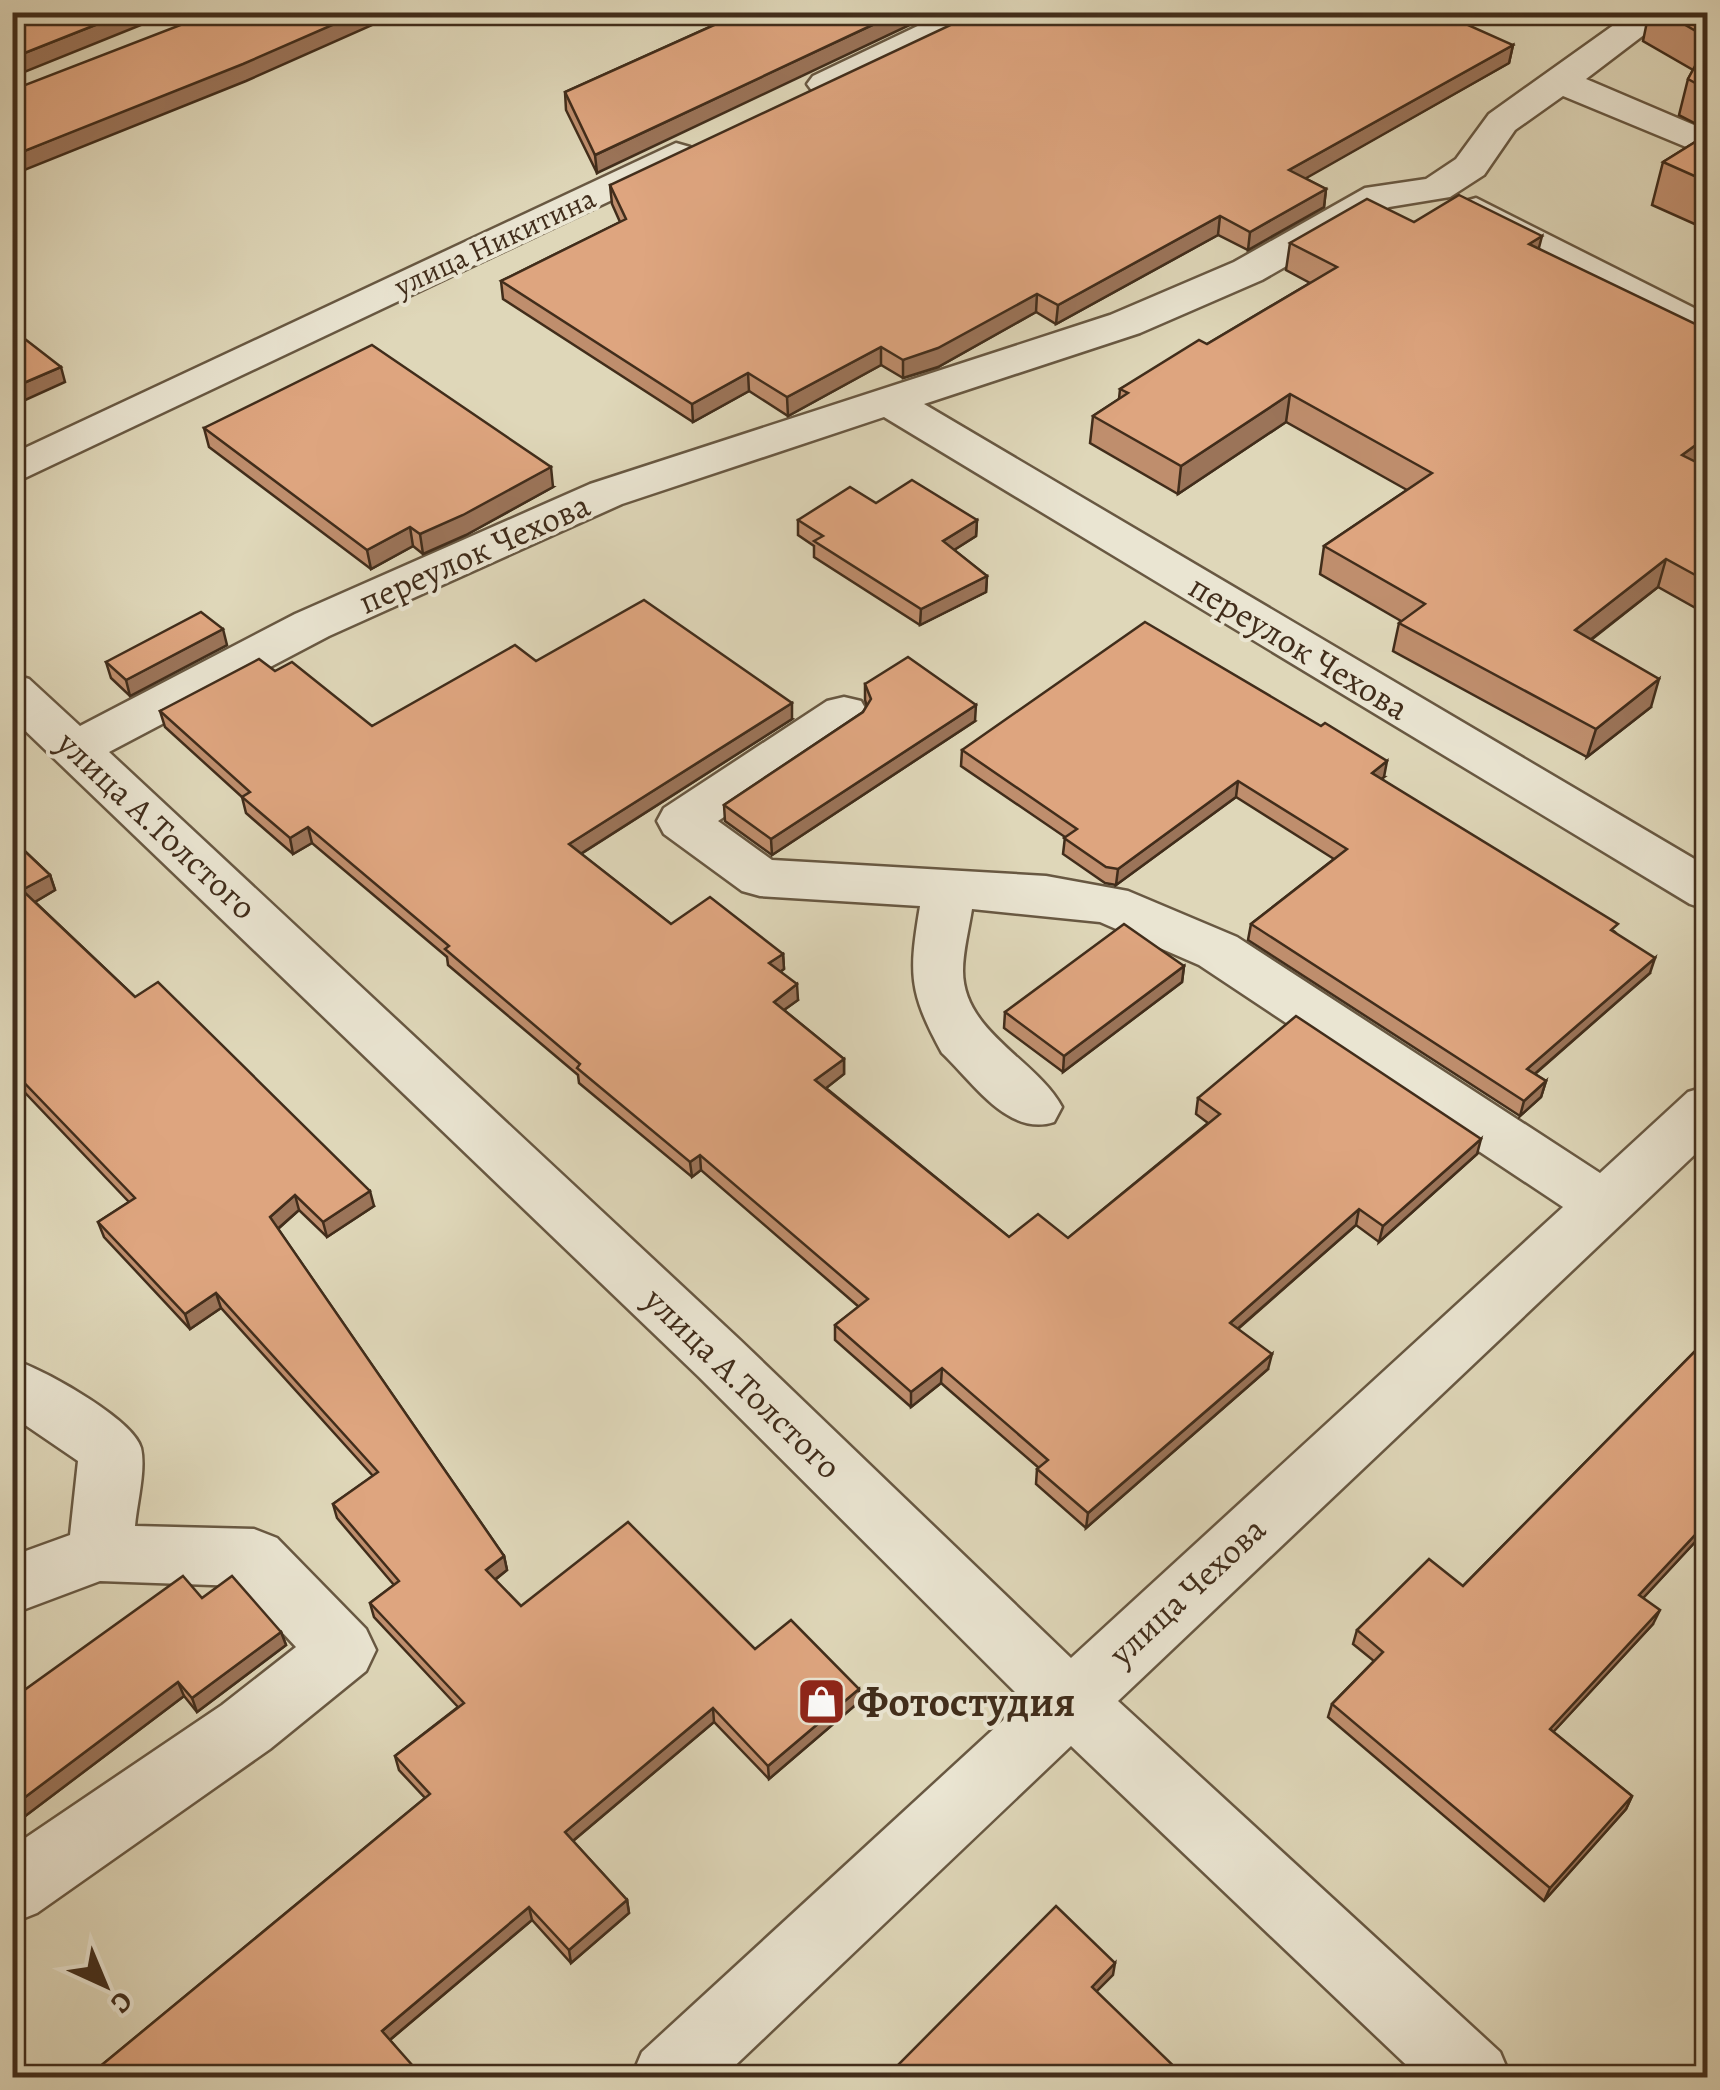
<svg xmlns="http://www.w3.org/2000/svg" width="1720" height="2090" font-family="Alegreya,serif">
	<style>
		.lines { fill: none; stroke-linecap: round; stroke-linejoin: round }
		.minor-casing { stroke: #685842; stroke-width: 5 }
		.minor { fill: #eae5d2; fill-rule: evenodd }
		.wall { fill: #bf8e6d; stroke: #412d1b; stroke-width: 2.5 }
		.shaded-wall { fill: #9b7459; stroke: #412d1b; stroke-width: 2.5 }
		.building { fill: #dea57f; stroke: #412d1b; stroke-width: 2.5 }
		.labels { text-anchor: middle; stroke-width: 8; stroke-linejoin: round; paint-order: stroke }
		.far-street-label { font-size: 30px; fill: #412d1b; stroke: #eae5d2 }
		.street-label { font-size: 35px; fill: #412d1b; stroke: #eae5d2 }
		.near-poi-label { font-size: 42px; font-weight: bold; fill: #412d1b; stroke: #eae5d2; text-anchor: start }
	</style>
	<rect width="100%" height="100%" fill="#dfd7b9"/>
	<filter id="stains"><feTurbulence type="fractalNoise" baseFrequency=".002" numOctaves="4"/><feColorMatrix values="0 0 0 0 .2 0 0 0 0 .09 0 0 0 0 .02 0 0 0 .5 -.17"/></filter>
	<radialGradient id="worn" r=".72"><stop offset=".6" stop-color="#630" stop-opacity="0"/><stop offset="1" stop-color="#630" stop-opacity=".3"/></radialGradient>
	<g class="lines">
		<defs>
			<g id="minor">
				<path d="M947,12H995L990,20L839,92H813L807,84L813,76Z"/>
				<path d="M1632,12H1674L1586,79L1708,131V156L1563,96L1515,130L1484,175L1450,197L1389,207L1262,280L1140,333L924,404L1708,867V910L1690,904L884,417L622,504L329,636L109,752L740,1340L1071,1658L1563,1207L1199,965L1100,922L972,909C969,929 963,951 963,971C963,1032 1037,1060 1062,1107L1054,1122C1008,1137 973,1082 942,1053C908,991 909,973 920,906L760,896L742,891L664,834L657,821L664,808L827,701L844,697L861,701L868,713L861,725L718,821L772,860L1046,876L1128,891L1237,937L1600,1173L1688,1092L1708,1086V1142L1118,1701L1500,2052L1511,2078H1420L1071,1746L722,2078H631L642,2052L1024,1701L698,1376L12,718V674L29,679L80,726L295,614L590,484L1110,315L1234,262L1365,188L1426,179L1456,159L1489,114Z"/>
				<path d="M676,143L690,147L695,155L690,163L12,484V454Z"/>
				<path d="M1476,198L1708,315V344L1462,218L1456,210L1462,202Z"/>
				<path d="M22,1363C49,1373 134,1420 141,1448C146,1470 137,1503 135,1526L254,1529L277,1538L366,1629L376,1650L366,1671L270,1749L37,1913L12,1923V1847L222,1705L296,1647L239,1586L100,1581L12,1614V1556L70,1535L78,1461L12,1416V1364Z"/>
			</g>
		</defs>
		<use href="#minor" class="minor-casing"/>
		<use href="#minor" class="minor"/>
	</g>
	<g class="wall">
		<path d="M743,12L597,173L566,110L565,92Z"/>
		<path d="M1594,12H1626L1611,22Z"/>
		<path d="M1649,12H1708V130L1679,115L1688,79L1693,70L1643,41Z"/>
		<path d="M1513,45L1509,63L1305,178L1326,189L1324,207L1248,250L1218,235L1056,324L1036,312L938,367L903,378L881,365L788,416L749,391L693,422L503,299L501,281L620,222L612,204L610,185Z"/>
		<path d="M1708,134V230L1652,205L1663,162Z"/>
		<path d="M1414,222L1539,249L1699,464L1708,468V606L1701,611L1658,587L1591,640L1651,707L1587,757L1393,651L1399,623L1401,621L1320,574L1324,546L1407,490L1286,422L1178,494L1090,443L1093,416L1119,399L1120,389L1207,344L1310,283L1286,270L1290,243Z"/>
		<path d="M204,428L553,487L466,535L423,554L413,546L371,569L209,447Z"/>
		<path d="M798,520H977L976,536L954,550L987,576L986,592L920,625L814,557V546L798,535Z"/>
		<path d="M227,645L130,696L111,678L106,662Z"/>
		<path d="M536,661L792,719L581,854L671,924L783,954L784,969L780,972L798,1000L784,1010L844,1059V1074L826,1088L1009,1237L1068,1238L1208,1123L1196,1114L1198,1098L1477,1154L1379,1242L1356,1225L1238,1329L1268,1369L1086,1528L1036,1484L1037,1469L1039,1468L941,1383L911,1407L835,1340V1325L859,1307L701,1170L692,1177L579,1083L578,1075L448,965L447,957L312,843L293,854L246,813L242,797L165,727L160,711L275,671L372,726Z"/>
		<path d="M865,684L975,721L772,855L725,821L724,805L863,712L867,706L865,700Z"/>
		<path d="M962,750L1384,777L1381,779L1615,932L1650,973L1535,1074L1546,1081L1541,1097L1520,1116L1248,940L1251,924L1334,859L1236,797L1116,885L1105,883L1063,854L1065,837L961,766Z"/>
		<path d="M12,839L50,875L55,890L35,902L135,997L374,1206L327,1237L299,1210L278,1229L504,1556L507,1570L495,1580L521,1606L755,1649L859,1702L769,1779L714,1722L573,1841L627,1900L629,1913L571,1963L532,1920L390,2040L421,2078H86L425,1798L399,1770L395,1756L458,1707L374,1617L370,1603L394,1585L337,1518L333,1504L373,1476L221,1308L190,1329L104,1237L98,1222L129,1202L12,1079Z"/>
		<path d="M1184,966L1182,982L1063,1072L1004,1028L1005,1012Z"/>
		<path d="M1708,1338V1528L1643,1598L1653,1624L1553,1732L1632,1796L1626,1809L1544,1901L1328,1717L1332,1704L1374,1661L1353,1644L1357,1630L1463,1586Z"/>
		<path d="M202,1598L281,1632L286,1645L197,1712L184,1696L12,1826V1699Z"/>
	</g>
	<g class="shaded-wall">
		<path d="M128,12H173L12,77V58Z"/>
		<path d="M362,12H397V14L246,81L12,175V156Z"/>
		<path d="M900,12H937L597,173L595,155Z"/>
		<path d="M1613,12H1626L1611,22Z"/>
		<path d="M1513,45L1509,63L1287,189L1289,170Z"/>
		<path d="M1326,189L1324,207L1248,250L1250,232Z"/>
		<path d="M1220,216L1218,235L1056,324L1058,305Z"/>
		<path d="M1542,236L1535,263L1529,244Z"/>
		<path d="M1037,294L1036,312L938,367L903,378V360Z"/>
		<path d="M881,347V365L788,416L787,397Z"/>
		<path d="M61,367L65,382L12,406V388Z"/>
		<path d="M748,373L749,391L693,422L692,404Z"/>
		<path d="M1290,394L1286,422L1178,494L1181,466Z"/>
		<path d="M1708,436V458L1674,483L1682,455Z"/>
		<path d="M551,467L553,487L466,535L423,554L420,534Z"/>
		<path d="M977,520L976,536L943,557V541Z"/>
		<path d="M410,527L413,546L371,569L367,550Z"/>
		<path d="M1666,559L1658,587L1567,658L1575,630Z"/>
		<path d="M987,576L986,592L920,625L921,609Z"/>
		<path d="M1708,590V606L1701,611Z"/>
		<path d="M223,629L227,645L130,696L126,680Z"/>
		<path d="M1659,679L1651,707L1587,757L1596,729Z"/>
		<path d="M792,703V719L571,860L569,844Z"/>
		<path d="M976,705L975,721L772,855L771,839Z"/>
		<path d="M1387,761L1384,777L1369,789L1372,773Z"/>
		<path d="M1238,781L1236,797L1116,885L1118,869Z"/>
		<path d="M308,827L312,843L293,854L290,838Z"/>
		<path d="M50,875L55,890L28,906L22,890Z"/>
		<path d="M783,954L784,969L770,979L769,963Z"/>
		<path d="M1655,958L1650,973L1523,1084L1527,1069Z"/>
		<path d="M1184,966L1182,982L1063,1072L1064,1056Z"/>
		<path d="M797,984L798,1000L774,1017V1002Z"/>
		<path d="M844,1059V1074L816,1096L815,1080Z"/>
		<path d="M1546,1081L1541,1097L1520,1116L1524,1101Z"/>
		<path d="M1481,1139L1477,1154L1379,1242L1383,1226Z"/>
		<path d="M700,1155L701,1170L692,1177L690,1162Z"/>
		<path d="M370,1191L374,1206L327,1237L323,1222Z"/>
		<path d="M295,1195L299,1210L274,1232L270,1217Z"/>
		<path d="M1359,1209L1356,1225L1227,1338L1230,1323Z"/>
		<path d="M216,1293L221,1308L190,1329L185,1314Z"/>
		<path d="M1272,1354L1268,1369L1086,1528L1088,1513Z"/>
		<path d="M942,1368L941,1383L911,1407V1392Z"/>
		<path d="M1708,1521V1528L1633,1609L1639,1595Z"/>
		<path d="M504,1556L507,1570L489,1584L486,1570Z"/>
		<path d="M1660,1610L1653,1624L1544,1742L1550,1729Z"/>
		<path d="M281,1632L286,1645L197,1712L192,1698Z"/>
		<path d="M178,1682L184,1696L12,1826V1807Z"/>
		<path d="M859,1689V1702L769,1779L768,1766Z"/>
		<path d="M713,1708L714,1722L568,1845L565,1832Z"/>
		<path d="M1632,1796L1626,1809L1544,1901L1550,1888Z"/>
		<path d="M627,1900L629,1913L571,1963L569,1950Z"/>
		<path d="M529,1907L532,1920L386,2043L382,2031Z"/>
		<path d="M1115,1963L1113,1975L1089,1999L1092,1987Z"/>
	</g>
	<g class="building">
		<path d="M12,12H128L12,58Z"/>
		<path d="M214,12H362L243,64L12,156V90Z"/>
		<path d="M743,12H900L595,155L565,92Z"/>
		<path d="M978,12H1439L1513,45L1289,170L1326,189L1250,232L1220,216L1058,305L1037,294L938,348L903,360L881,347L787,397L748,373L692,404L501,281L626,219L610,185Z"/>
		<path d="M1663,12H1708V38Z"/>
		<path d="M1708,42V90L1688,79Z"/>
		<path d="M1708,134V182L1663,162Z"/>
		<path d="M1459,195L1542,236L1529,244L1708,330V436L1682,455L1708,468V582L1666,559L1575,630L1659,679L1596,729L1399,623L1425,604L1324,546L1432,473L1290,394L1181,466L1093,416L1128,393L1120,389L1199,340L1207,344L1337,267L1290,243L1367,199L1414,222Z"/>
		<path d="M12,329L61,367L12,388Z"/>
		<path d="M372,345L551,467L463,515L420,534L410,527L367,550L204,428Z"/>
		<path d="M912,480L977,520L943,541L987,576L921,609L814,541L823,536L798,520L850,487L876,503Z"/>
		<path d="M644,600L792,703L569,844L671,924L710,897L783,954L769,963L797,984L774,1002L844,1059L815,1080L1009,1237L1038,1214L1068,1238L1220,1114L1198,1098L1296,1016L1481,1139L1383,1226L1359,1209L1230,1323L1272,1354L1088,1513L1037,1469L1048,1460L942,1368L911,1392L835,1325L868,1299L700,1155L690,1162L577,1068L580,1064L445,949L449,946L308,827L290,838L242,797L250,792L160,711L259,659L275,671L292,662L372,726L515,645L536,661Z"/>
		<path d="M201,612L223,629L126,680L106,662Z"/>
		<path d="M1145,622L1321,726L1325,723L1387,761L1372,773L1618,924L1611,930L1655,958L1527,1069L1546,1081L1524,1101L1251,924L1347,849L1238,781L1118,869L1106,867L1064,838L1077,829L962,750Z"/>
		<path d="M908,657L976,705L771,839L724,805L863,712L871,699L865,684Z"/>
		<path d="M12,839L50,875L22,890L135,997L158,982L370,1191L323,1222L295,1195L270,1217L504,1556L486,1570L521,1606L628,1522L755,1649L791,1620L859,1689L768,1766L713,1708L565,1832L627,1900L569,1950L529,1907L382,2031L420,2074L416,2078H86L430,1794L395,1756L464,1703L370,1603L399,1581L333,1504L378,1472L216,1293L185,1314L98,1222L135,1198L12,1070Z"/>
		<path d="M1124,924L1184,966L1064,1056L1005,1012Z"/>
		<path d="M1708,1338V1521L1639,1595L1660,1610L1550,1729L1632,1796L1550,1888L1332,1704L1383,1652L1357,1630L1429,1559L1463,1586Z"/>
		<path d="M183,1576L202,1598L232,1576L281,1632L192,1698L178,1682L12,1807V1699Z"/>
		<path d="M1056,1906L1115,1963L1092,1987L1186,2078H896L891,2072Z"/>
	</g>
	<defs>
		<symbol id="shop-square" viewBox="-11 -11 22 22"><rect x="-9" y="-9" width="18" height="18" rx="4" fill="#8f2418" stroke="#eae5d2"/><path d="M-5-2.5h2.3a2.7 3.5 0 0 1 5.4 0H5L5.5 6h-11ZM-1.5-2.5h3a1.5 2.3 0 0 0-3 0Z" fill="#fff"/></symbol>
	</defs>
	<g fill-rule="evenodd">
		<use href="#shop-square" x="794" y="1674" width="55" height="55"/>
	</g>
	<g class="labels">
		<g class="far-street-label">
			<text transform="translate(495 242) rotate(-25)" y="10">улица Никитина</text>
		</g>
		<g class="street-label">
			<text transform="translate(474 553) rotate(-24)" y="12">переулок Чехова</text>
			<text transform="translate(1299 647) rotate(31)" y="12">переулок Чехова</text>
			<text transform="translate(157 825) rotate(43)" y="12">улица А.Толстого</text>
			<text transform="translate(743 1383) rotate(44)" y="12">улица А.Толстого</text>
			<text transform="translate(1187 1591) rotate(-43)" y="12">улица Чехова</text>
		</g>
		<g class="near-poi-label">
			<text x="857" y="1716">Фотостудия</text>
		</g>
	</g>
	<rect width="1720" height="2090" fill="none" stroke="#dfd7b9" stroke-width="50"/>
	<rect x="15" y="15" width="1690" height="2060" fill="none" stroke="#412d1b" stroke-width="5"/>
	<rect x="25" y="25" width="1670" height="2040" fill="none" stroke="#412d1b" stroke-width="2.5"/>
	<g transform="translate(105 1985) rotate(136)" stroke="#eae5d2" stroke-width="8" paint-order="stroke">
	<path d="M0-8L18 38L0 25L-18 38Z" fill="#412d1b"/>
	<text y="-15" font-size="28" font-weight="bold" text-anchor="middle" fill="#412d1b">С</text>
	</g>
	<rect width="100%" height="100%" filter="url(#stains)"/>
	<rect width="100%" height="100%" fill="url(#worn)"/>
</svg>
